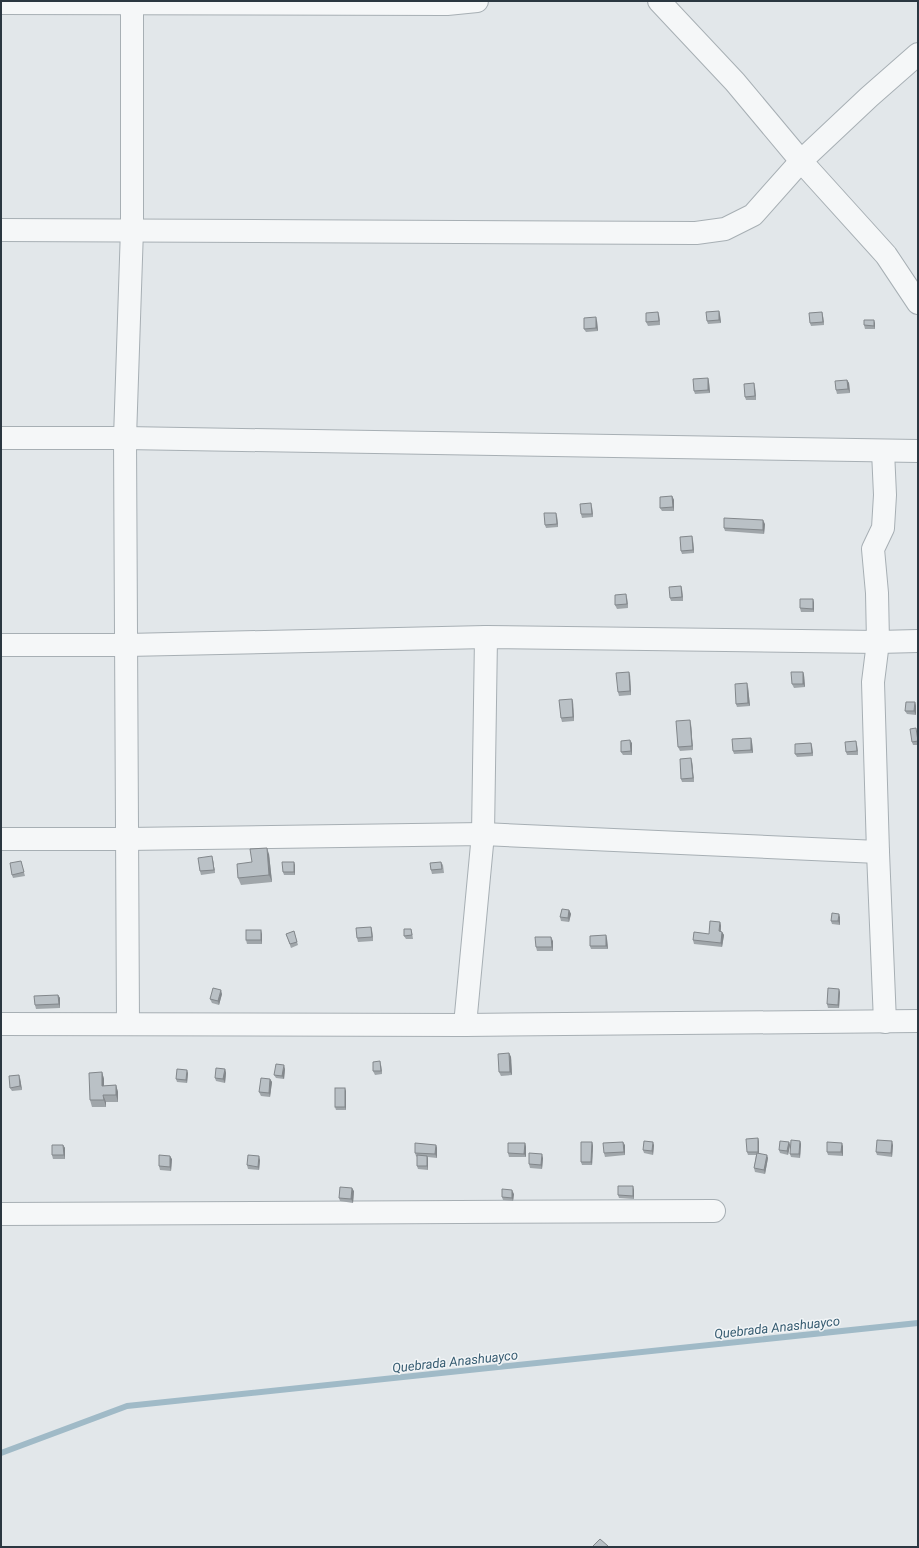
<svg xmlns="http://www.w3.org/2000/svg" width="919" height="1548" font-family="Roboto,sans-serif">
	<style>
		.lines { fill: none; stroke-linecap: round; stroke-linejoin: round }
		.stream { stroke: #a0bac7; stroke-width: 6 }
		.minor-casing { stroke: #a7afb4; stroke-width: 24 }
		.minor { stroke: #f5f7f8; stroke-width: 22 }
		.wall { fill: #a0a6aa }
		.shaded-wall { fill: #82878b }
		.building { fill: #bac1c6; stroke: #82878b }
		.labels { text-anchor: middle; stroke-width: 3; stroke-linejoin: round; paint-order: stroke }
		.water-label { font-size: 13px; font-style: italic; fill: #385d72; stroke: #f2f5f7 }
	</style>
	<rect width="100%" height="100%" fill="#e2e7ea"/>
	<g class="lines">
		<path class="stream" d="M1,1453L127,1406L918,1323"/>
		<defs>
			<g id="minor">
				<path d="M659,1L735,82L801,161L886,255L918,303"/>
				<path d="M1,3L447,4L477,1"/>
				<path d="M1,230L696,233L725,229L753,215L801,161L869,97L918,54"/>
				<path d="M1,438H125L918,451"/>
				<path d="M883,451L885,495L883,528L873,549L877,593L878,642L873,682L878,852L885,1022"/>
				<path d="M1,645H127L486,637L878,642L918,641"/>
				<path d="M1,839H127L483,834L878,852"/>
				<path d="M1,1024L465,1025L918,1021"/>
				<path d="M128,1024L125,438L132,229V1"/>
				<path d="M465,1025L483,834L486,637"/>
				<path d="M1,1214L714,1211"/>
			</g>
		</defs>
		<use href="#minor" class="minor-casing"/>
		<use href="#minor" class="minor"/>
	</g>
	<g class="wall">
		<path d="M719,311L720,315L721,323L708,324L707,321Z"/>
		<path d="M822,312L823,316L824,325L811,326L810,323Z"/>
		<path d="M659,315L660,325L648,326L646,322Z"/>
		<path d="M597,321L598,331L586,332L584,329Z"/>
		<path d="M875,323V329H865L864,325Z"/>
		<path d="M708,378L709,382L710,393L695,394L694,391Z"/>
		<path d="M847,380L849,383L850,393L837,394L836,390Z"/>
		<path d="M755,387L756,400H746L745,397Z"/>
		<path d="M672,496L674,500V511H662L660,508Z"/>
		<path d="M592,507L593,517L582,518L581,514Z"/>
		<path d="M557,516L558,527L546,528L545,525Z"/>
		<path d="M765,524L764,534L725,531L724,528Z"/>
		<path d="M693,540L694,553L682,554L681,551Z"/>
		<path d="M681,586L682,589L683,601H671L670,598Z"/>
		<path d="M627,598L628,608L617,609L615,605Z"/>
		<path d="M813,599L814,603V612H801L800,608Z"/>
		<path d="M803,672L804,675L805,687L794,688L792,684Z"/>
		<path d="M630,675L631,695L619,696L618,692Z"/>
		<path d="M748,687L750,706L737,707L736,704Z"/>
		<path d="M572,699L573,702L574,721L562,722L561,718Z"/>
		<path d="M915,702L916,706V715L907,714L905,711Z"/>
		<path d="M691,724L693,750L680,751L678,747Z"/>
		<path d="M918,732V745H913L912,742Z"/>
		<path d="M751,738L752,742L753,753L734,754L733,751Z"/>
		<path d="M632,743V755H623L621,752Z"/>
		<path d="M811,743L812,746L813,756L797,757L795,754Z"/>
		<path d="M857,745L858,755H847L846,752Z"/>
		<path d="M692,761L694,782H682L681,779Z"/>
		<path d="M269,854L272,882L241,885L238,878L252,862Z"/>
		<path d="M213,860L215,873L201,875L200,871Z"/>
		<path d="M21,861L25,876L13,878L12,875Z"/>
		<path d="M441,862L443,865L444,873L432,874L431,870Z"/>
		<path d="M295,865V875H284L283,872Z"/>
		<path d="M569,910L571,914L569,922L561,921L560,917Z"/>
		<path d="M840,917V925L832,924L831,921Z"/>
		<path d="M720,922L721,926V932H722L724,935L722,947L694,944L693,940L709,934Z"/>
		<path d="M371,927L372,930L373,941L358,942L357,938Z"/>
		<path d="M411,929L412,932L413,939H406L404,936Z"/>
		<path d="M294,931L298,945L291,948L286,934Z"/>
		<path d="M262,934V944H247L246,940Z"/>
		<path d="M606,935L607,939L608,949H591L590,946Z"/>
		<path d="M553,941V951H537L536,947Z"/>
		<path d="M840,992L839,1008H828L827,1004Z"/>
		<path d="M222,994L219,1005L212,1003L210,999Z"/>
		<path d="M58,995L60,998V1008L36,1009L35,1005Z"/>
		<path d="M509,1053L511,1057L512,1075L501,1076L499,1072Z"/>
		<path d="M381,1065L382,1074L375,1075L373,1071Z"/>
		<path d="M225,1069L226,1073L225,1083L216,1081L215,1078Z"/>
		<path d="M285,1069L284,1079L276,1078L274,1075Z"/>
		<path d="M102,1072L104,1079V1086L116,1085L118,1092V1102H106V1107H92L90,1100Z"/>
		<path d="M188,1073L187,1083L177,1082L176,1079Z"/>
		<path d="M20,1078L22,1090L12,1091L10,1088Z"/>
		<path d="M270,1079L272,1082L270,1097L261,1096L259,1092Z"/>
		<path d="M346,1091V1110H336L335,1107Z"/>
		<path d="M758,1138L759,1142V1153L768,1158L765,1174L755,1172L754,1168L756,1155H748L747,1152Z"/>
		<path d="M800,1141L801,1144L800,1158L791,1157L790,1154Z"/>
		<path d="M592,1142L593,1146L592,1165H582L581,1162Z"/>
		<path d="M789,1142L790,1145L788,1155L780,1153L779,1150Z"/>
		<path d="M525,1143L526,1147V1157H509L508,1153Z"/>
		<path d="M63,1145L65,1148V1159H53L52,1155Z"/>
		<path d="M436,1145L437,1148V1158L428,1157V1170L418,1169L417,1166V1157L416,1156L415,1153Z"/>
		<path d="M625,1145V1155L605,1157L604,1153Z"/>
		<path d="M654,1145L653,1155L644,1153L643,1150Z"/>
		<path d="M893,1145L892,1157L877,1155L876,1152Z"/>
		<path d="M843,1146V1156L828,1155L827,1152Z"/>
		<path d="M543,1158L542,1169L530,1168L529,1164Z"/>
		<path d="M172,1159L171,1171L160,1170L159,1166Z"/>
		<path d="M260,1160L259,1170L248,1169L247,1165Z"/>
		<path d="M634,1190V1199L619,1198L618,1195Z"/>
		<path d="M354,1191L353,1203L340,1201L339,1198Z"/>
		<path d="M514,1194L513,1201L503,1200L502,1197Z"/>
	</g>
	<g class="shaded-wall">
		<path d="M719,311L720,315L721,323L719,320Z"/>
		<path d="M658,312L659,315L660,325L659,321Z"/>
		<path d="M822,312L823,316L824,325L823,322Z"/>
		<path d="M596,317L597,321L598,331L596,328Z"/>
		<path d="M874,320L875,323V329L874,326Z"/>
		<path d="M708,378L709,382L710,393L708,390Z"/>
		<path d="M847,380L849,383L850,393L848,389Z"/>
		<path d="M754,383L755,387L756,400L755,396Z"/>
		<path d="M672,496L674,500V511L673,507Z"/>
		<path d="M591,503L592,507L593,517L592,514Z"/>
		<path d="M556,513L557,516L558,527L557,524Z"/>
		<path d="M763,520L765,524L764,534L763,530Z"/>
		<path d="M692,536L693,540L694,553L693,550Z"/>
		<path d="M681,586L682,589L683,601L682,597Z"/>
		<path d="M626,594L627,598L628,608L627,604Z"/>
		<path d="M813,599L814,603V612L813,609Z"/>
		<path d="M629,672L630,675L631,695L630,691Z"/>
		<path d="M803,672L804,675L805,687L803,684Z"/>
		<path d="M747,683L748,687L750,706L748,703Z"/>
		<path d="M572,699L573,702L574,721L573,717Z"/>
		<path d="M915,702L916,706V715L914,711Z"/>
		<path d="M690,720L691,724L693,750L692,746Z"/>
		<path d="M751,738L752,742L753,753L751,750Z"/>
		<path d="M630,740L632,743V755L631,751Z"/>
		<path d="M856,741L857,745L858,755L857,751Z"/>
		<path d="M811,743L812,746L813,756L812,753Z"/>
		<path d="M691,758L692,761L694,782L693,778Z"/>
		<path d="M267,848L269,854L272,882L269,875Z"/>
		<path d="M212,856L213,860L215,873L214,870Z"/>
		<path d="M294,862L295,865V875L294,872Z"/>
		<path d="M569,910L571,914L569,922L568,918Z"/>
		<path d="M839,914L840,917V925L838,921Z"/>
		<path d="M720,922L721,926L720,935L719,931Z"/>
		<path d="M371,927L372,930L373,941L372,937Z"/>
		<path d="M261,930L262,934V944L261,940Z"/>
		<path d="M722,932L724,935L722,947L721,943Z"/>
		<path d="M606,935L607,939L608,949L606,946Z"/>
		<path d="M551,937L553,941V951L552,947Z"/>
		<path d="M839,989L840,992L839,1008L838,1005Z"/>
		<path d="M221,990L222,994L219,1005L218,1001Z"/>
		<path d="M58,995L60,998V1008L59,1004Z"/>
		<path d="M509,1053L511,1057L512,1075L510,1072Z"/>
		<path d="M380,1061L381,1065L382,1074L381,1071Z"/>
		<path d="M284,1065L285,1069L284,1079L282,1076Z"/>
		<path d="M225,1069L226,1073L225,1083L223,1079Z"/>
		<path d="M187,1070L188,1073L187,1083L186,1080Z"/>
		<path d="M102,1072L104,1079V1093L102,1086Z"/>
		<path d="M19,1075L20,1078L22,1090L20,1086Z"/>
		<path d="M270,1079L272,1082L270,1097L269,1093Z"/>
		<path d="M116,1085L118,1092V1102L116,1095Z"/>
		<path d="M345,1088L346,1091V1110L345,1107Z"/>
		<path d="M103,1095L106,1102V1107L104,1100Z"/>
		<path d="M758,1138L759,1142V1155L758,1152Z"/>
		<path d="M800,1141L801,1144L800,1158L799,1154Z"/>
		<path d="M892,1141L893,1145L892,1157L891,1153Z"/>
		<path d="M592,1142L593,1146L592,1165L591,1162Z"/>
		<path d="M623,1142L625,1145V1155L624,1152Z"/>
		<path d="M653,1142L654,1145L653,1155L652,1151Z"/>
		<path d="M789,1142L790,1145L788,1155L787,1151Z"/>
		<path d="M525,1143L526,1147V1157L524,1154Z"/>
		<path d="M842,1143L843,1146V1156L841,1152Z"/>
		<path d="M63,1145L65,1148V1159L64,1155Z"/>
		<path d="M436,1145L437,1148V1158L435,1154Z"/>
		<path d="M542,1154L543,1158L542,1169L541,1165Z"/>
		<path d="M767,1155L768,1158L765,1174L764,1170Z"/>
		<path d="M170,1156L172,1159L171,1171L170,1167Z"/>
		<path d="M259,1156L260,1160L259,1170L258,1167Z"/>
		<path d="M427,1156L428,1159V1170L427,1166Z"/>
		<path d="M633,1186L634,1190V1199L633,1196Z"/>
		<path d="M352,1188L354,1191L353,1203L351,1199Z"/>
		<path d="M512,1190L514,1194L513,1201L512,1198Z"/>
	</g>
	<g class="building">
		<path d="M719,311V320L707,321L706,312Z"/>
		<path d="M658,312L659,321L646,322V313Z"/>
		<path d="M822,312L823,322L810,323L809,313Z"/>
		<path d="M596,317V328L584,329V318Z"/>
		<path d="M864,320H874V326L864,325Z"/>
		<path d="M708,378V390L694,391L693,379Z"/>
		<path d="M847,380L848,389L836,390L835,381Z"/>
		<path d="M754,383L755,396L745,397L744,384Z"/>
		<path d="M672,496L673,507L660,508V497Z"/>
		<path d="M591,503L592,514H581L580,504Z"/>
		<path d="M544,513H556L557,524L545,525Z"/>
		<path d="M724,518L763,520V530L724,528Z"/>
		<path d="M692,536L693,550L681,551L680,537Z"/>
		<path d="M681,586L682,597L670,598L669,587Z"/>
		<path d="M626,594L627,604L615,605V595Z"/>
		<path d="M800,599H813V609L800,608Z"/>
		<path d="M629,672L630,691L618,692L616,673Z"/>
		<path d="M791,672H803V684H792Z"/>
		<path d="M747,683L748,703L736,704L735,684Z"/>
		<path d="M572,699L573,717L561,718L559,700Z"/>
		<path d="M906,702H915L914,711H905Z"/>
		<path d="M690,720L692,746L678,747L676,721Z"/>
		<path d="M916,728L918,741L912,742L910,729Z"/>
		<path d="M751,738V750L733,751L732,739Z"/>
		<path d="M630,740L631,751L621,752V741Z"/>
		<path d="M856,741L857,751L846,752L845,742Z"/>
		<path d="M811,743L812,753L795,754V744Z"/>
		<path d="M691,758L693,778L681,779L680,759Z"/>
		<path d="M267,848L269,875L238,878L237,864L252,862L250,849Z"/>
		<path d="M212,856L214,870L200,871L198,858Z"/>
		<path d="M21,861L24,872L12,875L10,863Z"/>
		<path d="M282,862H294V872H283Z"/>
		<path d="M441,862L442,869L431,870L430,863Z"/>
		<path d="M562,909L569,910L568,918L560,917Z"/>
		<path d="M832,913L839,914L838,921H831Z"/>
		<path d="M710,921L720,922L719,931L722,932L721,943L693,940L694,932L709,934Z"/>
		<path d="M371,927L372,937L357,938L356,928Z"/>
		<path d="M404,929H411L412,935L404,936Z"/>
		<rect x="246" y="930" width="15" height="10"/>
		<path d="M294,931L297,942L290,944L286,934Z"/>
		<path d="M606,935V946H590V936Z"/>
		<path d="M535,937H551L552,947H536Z"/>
		<path d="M213,988L221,990L218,1001L210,999Z"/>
		<path d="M828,988L839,989L838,1005L827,1004Z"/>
		<path d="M58,995L59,1004L35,1005L34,996Z"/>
		<path d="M509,1053L510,1072H499L498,1054Z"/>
		<path d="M380,1061L381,1071H373V1062Z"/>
		<path d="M276,1064L284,1065L282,1076L274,1075Z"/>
		<path d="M216,1068L225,1069L223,1079L215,1078Z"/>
		<path d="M177,1069L187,1070L186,1080L176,1079Z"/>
		<path d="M102,1072V1086L116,1085V1095H103L104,1100H90L89,1073Z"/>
		<path d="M19,1075L20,1086L10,1088L9,1076Z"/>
		<path d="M261,1078L270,1079L269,1093L259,1092Z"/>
		<rect x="335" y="1088" width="10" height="19"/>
		<path d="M758,1138V1152H747L746,1139Z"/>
		<path d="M791,1140L800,1141L799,1154H790Z"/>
		<path d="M877,1140L892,1141L891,1153L876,1152Z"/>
		<path d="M644,1141L653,1142L652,1151L643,1150Z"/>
		<path d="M780,1141L789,1142L787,1151L779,1150Z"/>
		<path d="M581,1142H592L591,1162H581Z"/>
		<path d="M623,1142L624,1152L604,1153L603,1143Z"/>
		<path d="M827,1142L842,1143L841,1152H827Z"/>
		<path d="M415,1143L436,1145L435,1154L415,1153Z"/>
		<path d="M508,1143H525L524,1154L508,1153Z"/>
		<path d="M52,1145H63L64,1155H52Z"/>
		<path d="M529,1153L542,1154L541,1165L529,1164Z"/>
		<path d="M757,1153L767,1155L764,1170L754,1168Z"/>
		<path d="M159,1155L170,1156V1167L159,1166Z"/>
		<path d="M248,1155L259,1156L258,1167L247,1165Z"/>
		<path d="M417,1155L427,1156V1166H417Z"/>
		<path d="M618,1186H633V1196L618,1195Z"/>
		<path d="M340,1187L352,1188L351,1199L339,1198Z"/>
		<path d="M502,1189L512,1190V1198L502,1197Z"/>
		<path d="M600,1539L608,1546L607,1547H595L593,1546Z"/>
	</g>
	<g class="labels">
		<g class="water-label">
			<text transform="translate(777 1327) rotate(-6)" y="5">Quebrada Anashuayco</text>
			<text transform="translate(455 1361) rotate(-6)" y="5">Quebrada Anashuayco</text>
		</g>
	</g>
	<rect width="919" height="1548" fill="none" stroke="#2b3741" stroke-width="4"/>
</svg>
